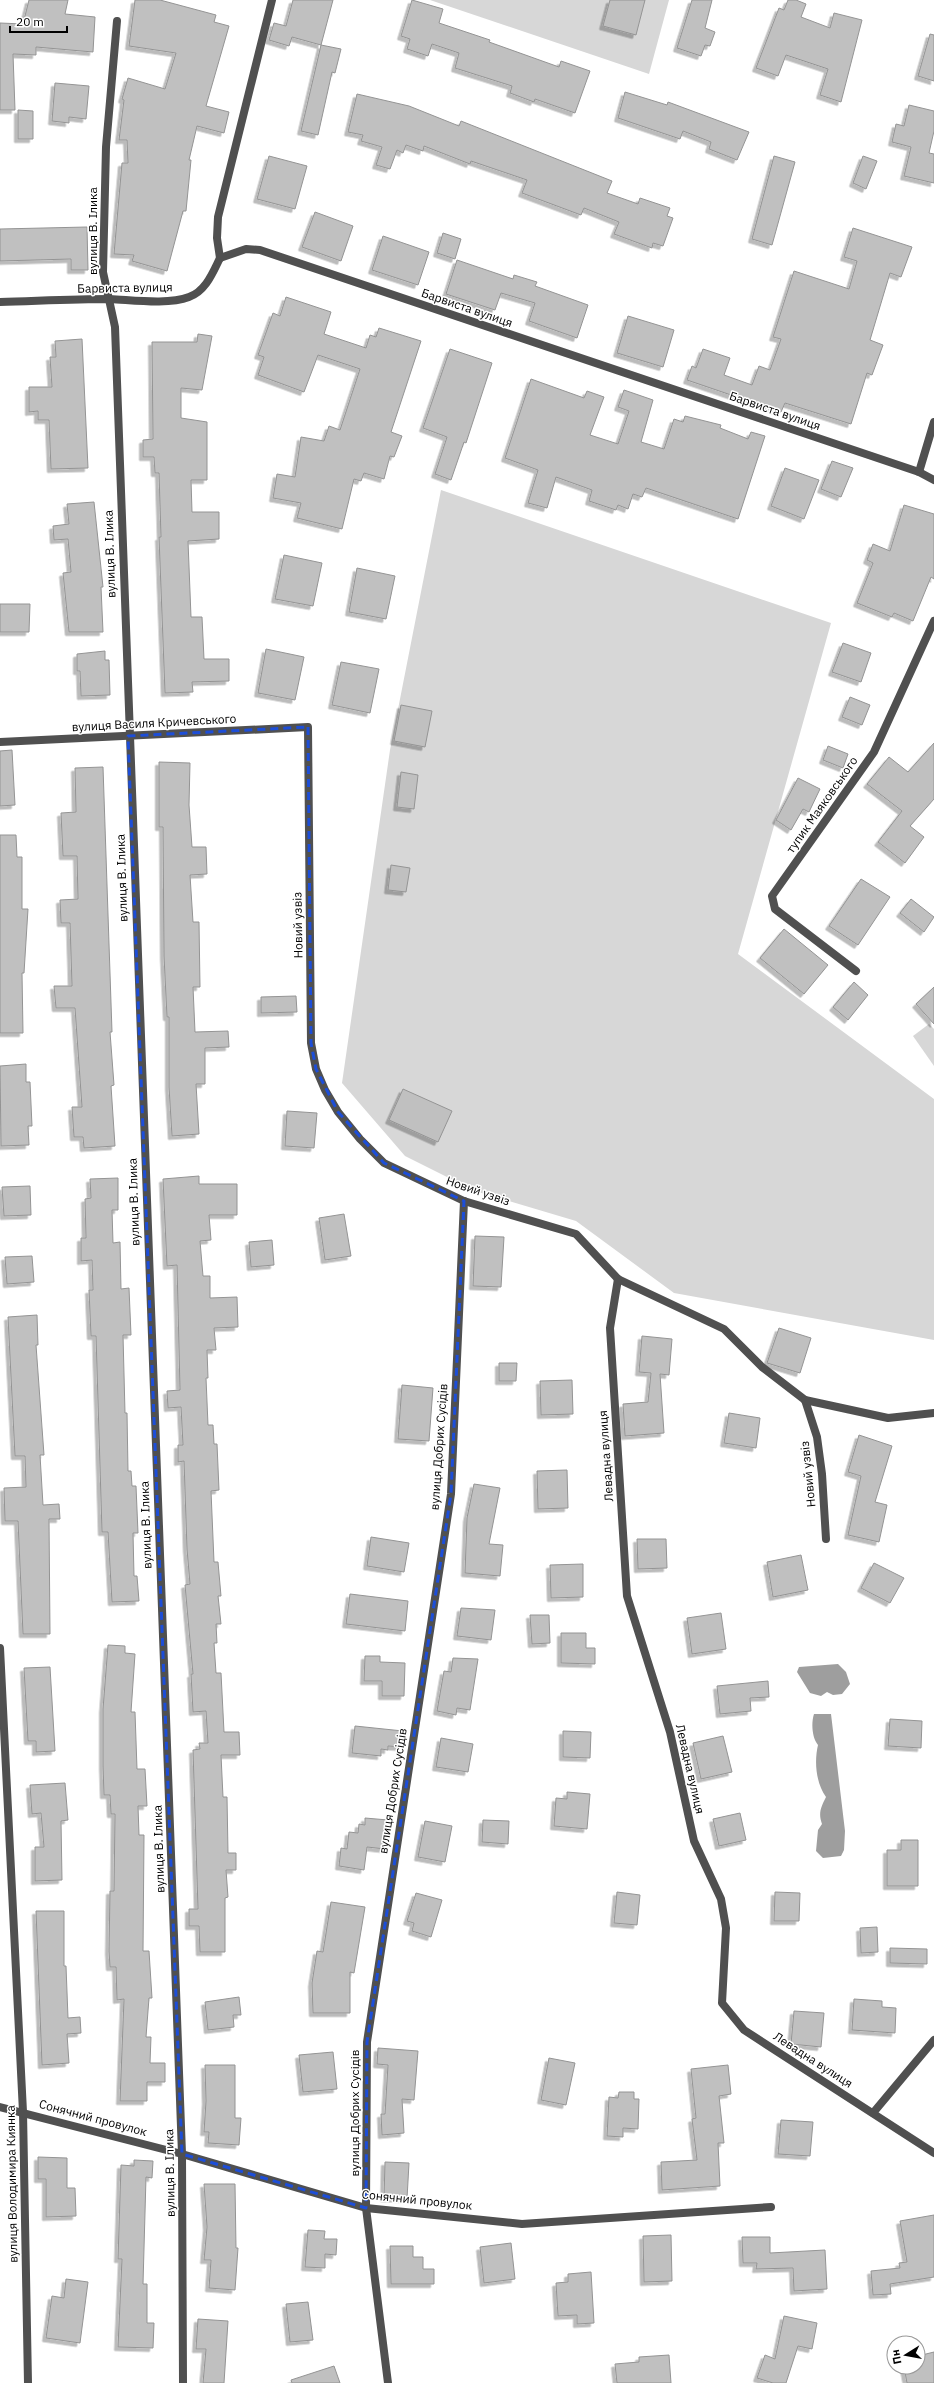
<svg xmlns="http://www.w3.org/2000/svg" width="934" height="2383" font-family="'IBM Plex Sans',sans-serif">
	<style>
		.green { fill: #d7d7d7 }
		.water { fill: #9e9e9e }
		.building { fill: #c0c0c0; stroke: #949494; filter: url(#shadow) }
		.lines { fill: none; stroke-linecap: round; stroke-linejoin: round }
		.street { stroke: #505050; stroke-width: 8 }
		.marked { fill: none; stroke: #1d4ed8; stroke-width: 3; stroke-dasharray: 8 5; stroke-linejoin: round }
		.labels { text-anchor: middle; stroke-width: 3; stroke-linejoin: round; paint-order: stroke }
		.street-label { font-size: 12px; fill: #000; stroke: #fff }
	</style>
	<defs>
		<filter id="shadow"><feDropShadow dx="-3.5" dy="3.5" stdDeviation="0" flood-color="#0004"/></filter>
	</defs>
	<rect width="100%" height="100%" fill="#fff"/>
	<g class="green">
		<path d="M430,0H669L649,74Z"/>
		<path d="M441,490L831,623L738,954L934,1099V1340L674,1293L576,1221L475,1191L405,1156L342,1083L390,750Z"/>
		<path d="M929,1024L934,1029V1066L913,1036Z"/>
	</g>
	<g class="water">
		<path d="M838,1664L846,1672L850,1684L842,1694L833,1695L827,1692L821,1696L810,1693L797,1672L799,1667Z"/>
		<path d="M814,1714H831L845,1831L844,1850L841,1856L823,1858L816,1851L818,1830L822,1824C818,1813 821,1807 826,1797C816,1783 814,1762 818,1745C812,1738 811,1723 814,1714Z"/>
	</g>
	<g class="building">
		<path d="M29,0H68L65,14L95,17L93,52L36,47V55L13,54L15,110H0V23L23,24Z"/>
		<path d="M135,0H160L216,15L214,22L229,26L206,106L229,112L224,133L197,126L189,160H191L186,211H183L167,271L132,261L134,255L114,254L122,163H128L127,140H119L124,100L122,99L128,78L165,89L176,53L129,46Z"/>
		<path d="M293,0H333L321,45L292,37L289,46L269,40L274,23L286,26Z"/>
		<path d="M412,0L443,9L439,23L490,40L489,42L559,67L561,61L590,71L575,113L535,99L534,102L510,93L512,86L455,68L459,53L432,44L428,56L407,49L410,39L401,36Z"/>
		<path d="M610,0H645L636,35L603,26Z"/>
		<path d="M692,0H712L705,28L715,32L710,46L705,45L701,56L677,48Z"/>
		<path d="M788,0H796L806,4L801,17L830,28L834,13L862,20L841,102L820,95L828,69L786,55L778,76L756,68L779,8L784,10Z"/>
		<path d="M930,34L934,35V81L918,76Z"/>
		<path d="M321,45L341,49L335,73L332,72L318,135L301,131Z"/>
		<path d="M55,83L89,86L86,119L69,117V123L52,121Z"/>
		<path d="M625,92L667,105L668,102L749,132L737,160L709,149L711,142L683,131L680,139L618,118Z"/>
		<path d="M357,94L409,106L459,126L461,121L612,181L607,193L638,204L640,198L670,208L667,216L673,218L663,246L653,243L652,248L614,234L619,222L584,208L581,215L522,193L527,180L471,161L470,164L424,146L423,151L406,145L403,153L397,150L390,169L376,165L382,147L361,141L363,135L348,132Z"/>
		<path d="M909,105L934,111V131L929,153L934,154V183L904,176L911,147L892,142L896,124L904,126Z"/>
		<path d="M18,110L33,111V139H18Z"/>
		<path d="M269,156L307,166L295,209L257,199Z"/>
		<path d="M774,156L795,162L772,245L752,239Z"/>
		<path d="M863,156L877,161L866,189L853,183Z"/>
		<path d="M315,212L353,226L341,261L302,247Z"/>
		<path d="M87,227L88,270H71V259L0,261V229Z"/>
		<path d="M853,228L912,247L901,277L890,273L870,340L883,345L872,375L867,373L851,424L785,403L781,412L687,380L692,366L696,368L703,349L730,358L724,375L752,385L759,366L770,370L781,339L773,337L794,271L849,289L857,261L844,257Z"/>
		<path d="M443,233L461,239L455,259L437,253Z"/>
		<path d="M383,236L429,252L418,285L372,270Z"/>
		<path d="M457,260L513,279L514,275L537,282L535,286L588,305L577,338L529,321L535,303L501,293L495,310L446,294Z"/>
		<path d="M286,297L331,312L324,334L366,348L370,335L376,337L379,328L421,341L391,432L402,436L394,457L390,456L384,479L364,473L361,481L354,479L342,529L297,518L301,503L273,498L277,474L295,477L301,437L324,441L329,426L340,430L360,369L318,355L304,392L258,375L264,357L258,355L273,313L280,316Z"/>
		<path d="M628,316L674,330L663,367L617,353Z"/>
		<path d="M198,334L212,336L202,390L181,388V418L207,422V480H191L192,512H219V539L188,541L191,617H202L204,659H229V681L192,682L193,692L165,693L159,537H161L159,473H155L154,457H143V440L153,439L152,342H197Z"/>
		<path d="M82,339L88,468L51,469L49,420H38V411L29,412V387H52L50,357H56L55,341Z"/>
		<path d="M450,349L492,363L466,443L464,442L451,480L435,474L447,437L423,428Z"/>
		<path d="M531,379L584,398L587,391L604,397L590,435L618,444L629,411L618,407L624,390L653,400L641,442L664,449L674,419L683,422L685,416L721,425L720,428L748,439L751,432L765,436L738,519L646,488L642,497L633,494L628,509L618,505L616,510L589,501L592,490L556,477L547,508L528,503L538,470L505,458Z"/>
		<path d="M832,461L853,468L841,497L821,489Z"/>
		<path d="M785,468L819,480L804,519L771,506Z"/>
		<path d="M94,502L103,587H101L103,632H69L63,573L71,572L68,539L54,540L53,526L69,524L67,504Z"/>
		<path d="M904,505L934,514V579L931,577L913,621L894,613L892,617L857,603L873,563L867,560L873,544L890,551Z"/>
		<path d="M284,555L322,563L313,606L275,599Z"/>
		<path d="M357,568L395,576L386,619L349,612Z"/>
		<path d="M0,604H30L29,632H0Z"/>
		<path d="M843,643L871,653L861,682L832,672Z"/>
		<path d="M266,649L304,657L295,700L258,693Z"/>
		<path d="M105,651V660H109L110,695L81,696L80,671H77V654Z"/>
		<path d="M341,662L379,669L370,713L332,705Z"/>
		<path d="M850,697L870,705L862,725L842,717Z"/>
		<path d="M401,705L432,711L425,747L394,741Z"/>
		<path d="M934,743V799L910,826L924,837L905,863L878,842L902,811L867,784L889,757L908,772Z"/>
		<path d="M828,746L848,754L843,768L823,760Z"/>
		<path d="M12,750L15,805L0,806V751Z"/>
		<path d="M159,762L190,763L189,805L192,847H206L207,874L190,875L193,922H199L200,987H193L195,1032L228,1031L229,1047L205,1048V1084H196L199,1134L172,1136L169,1087V1017H167L164,956L163,827H159Z"/>
		<path d="M103,767L112,1032H110L114,1085L111,1086L115,1146L84,1148L83,1137H74L72,1107H82L75,1008H56L54,986H72L70,923H61L60,900L78,899L77,856H63L61,813L76,812L75,768Z"/>
		<path d="M401,772L418,775L414,809L397,807Z"/>
		<path d="M798,778L820,789L809,812L803,809L791,830L776,820Z"/>
		<path d="M0,835H16L17,857H22V909H28L24,973H22L23,1033H0Z"/>
		<path d="M391,865L410,868L406,892L388,890Z"/>
		<path d="M861,879L890,897L858,945L829,926Z"/>
		<path d="M911,899L934,917L924,932L900,913Z"/>
		<path d="M784,929L828,965L804,994L760,958Z"/>
		<path d="M854,982L868,995L848,1020L833,1007Z"/>
		<path d="M934,987V1024L916,1004Z"/>
		<path d="M296,996L297,1012L261,1013V997Z"/>
		<path d="M26,1064V1082H30L32,1126H28L29,1145L1,1146L0,1066Z"/>
		<path d="M403,1089L452,1111L438,1142L389,1120Z"/>
		<path d="M287,1111L317,1113L314,1148L285,1146Z"/>
		<path d="M199,1176V1184H237V1215H209L211,1240L200,1241L203,1276H210V1298L237,1297L238,1327L214,1328L216,1350H207L208,1378H206L208,1425H213L214,1444H217L219,1490L211,1491L214,1562H218L221,1596H218L221,1624H216L217,1643H214L216,1673H221L224,1732H239L240,1755H221L223,1797H227L228,1853H236V1870H226L228,1897L225,1898V1952H200L199,1926H189V1909H198L193,1750L200,1749L199,1743H208L206,1711L193,1712L191,1674H193L185,1585L190,1584L187,1549L184,1461L178,1462V1445H183L181,1407L168,1408L167,1391L180,1390L177,1265L167,1266L163,1179Z"/>
		<path d="M118,1178V1210H112L113,1243L120,1242L121,1289L129,1288L131,1335H123L125,1413H127L128,1471H131L132,1486H136L138,1533H133L134,1576H137L139,1601L112,1602L108,1532H102L96,1336H91L89,1290H93L92,1260L81,1261V1238H86L85,1199L91,1198L90,1179Z"/>
		<path d="M30,1186L31,1215L4,1216L2,1187Z"/>
		<path d="M344,1214L351,1256L325,1260L319,1218Z"/>
		<path d="M475,1236L504,1237L501,1287L473,1286Z"/>
		<path d="M272,1240L274,1265L251,1267L249,1242Z"/>
		<path d="M32,1256L34,1282L7,1284L5,1257Z"/>
		<path d="M37,1315L38,1345H36L44,1455H40L43,1505L59,1504L60,1519H49L50,1634H23L18,1521H5L4,1488L26,1487L25,1456H15L8,1317Z"/>
		<path d="M779,1328L811,1338L800,1373L767,1363Z"/>
		<path d="M642,1336L672,1339L669,1375L660,1374L664,1433L625,1436L623,1404L648,1402L651,1373L639,1372Z"/>
		<path d="M499,1363H517L516,1381H499Z"/>
		<path d="M572,1380L573,1414L541,1415L540,1381Z"/>
		<path d="M402,1385L433,1388L429,1441L398,1439Z"/>
		<path d="M729,1413L760,1418L756,1448L724,1443Z"/>
		<path d="M859,1435L892,1446L875,1502L887,1505L879,1542L848,1535L861,1476L848,1472Z"/>
		<path d="M567,1470L568,1508L538,1509L537,1471Z"/>
		<path d="M474,1484L500,1488L489,1544L503,1545L500,1576L465,1573L467,1518Z"/>
		<path d="M371,1537L409,1543L404,1572L367,1566Z"/>
		<path d="M637,1539H666L667,1568L638,1569Z"/>
		<path d="M801,1555L808,1590L773,1597L767,1562Z"/>
		<path d="M874,1563L904,1578L890,1603L861,1588Z"/>
		<path d="M583,1564V1597L551,1598L550,1565Z"/>
		<path d="M350,1594L408,1601L405,1631L346,1624Z"/>
		<path d="M461,1608L495,1610L491,1640L457,1636Z"/>
		<path d="M721,1613L726,1649L692,1654L687,1618Z"/>
		<path d="M530,1615H549L550,1643L532,1644Z"/>
		<path d="M561,1633H586V1648H595V1664L561,1663Z"/>
		<path d="M108,1645L125,1646V1653L135,1654L131,1712H135L137,1769H145L147,1806H138L139,1835H144L143,1951H149L152,1998H149L146,2037H151L150,2063H165V2082H147V2101H120L124,1999L117,2000L116,1967H110L109,1951L110,1891H114L115,1814H111L110,1795H104L103,1766V1709Z"/>
		<path d="M365,1656H380V1662L405,1663L404,1696H382V1681H364Z"/>
		<path d="M453,1658L478,1659L470,1710L457,1708L456,1715L437,1711L444,1671L451,1672Z"/>
		<path d="M50,1667L55,1751L36,1752V1741H28L24,1668Z"/>
		<path d="M768,1681L769,1697L750,1698L751,1711L720,1714L717,1686Z"/>
		<path d="M890,1719L922,1721L921,1748L888,1746Z"/>
		<path d="M355,1726L403,1731L401,1747L388,1746V1750L381,1749V1756L352,1753Z"/>
		<path d="M563,1731L591,1732L590,1758L563,1757Z"/>
		<path d="M723,1736L732,1772L701,1779L693,1743Z"/>
		<path d="M441,1738L473,1744L468,1772L436,1767Z"/>
		<path d="M65,1783L68,1820L61,1821L62,1880L35,1881V1847H44L41,1813L32,1814L30,1785Z"/>
		<path d="M567,1792L590,1794L587,1829L554,1826L556,1798L567,1799Z"/>
		<path d="M740,1813L746,1840L719,1846L713,1819Z"/>
		<path d="M365,1818L388,1820L385,1849L367,1847L364,1870L339,1866L341,1848L347,1849L349,1832L358,1833L359,1824L365,1825Z"/>
		<path d="M483,1820L509,1821L508,1844L482,1842Z"/>
		<path d="M425,1821L452,1826L445,1862L418,1857Z"/>
		<path d="M901,1840H918V1886H887V1850H901Z"/>
		<path d="M617,1892L640,1895L637,1925L614,1923Z"/>
		<path d="M775,1892L800,1893L799,1921H774Z"/>
		<path d="M416,1893L442,1900L431,1937L412,1931L414,1923L407,1921Z"/>
		<path d="M331,1902L365,1907L354,1973L350,1972V2013H313L312,1983L317,1951L323,1952Z"/>
		<path d="M36,1911H64V1966H66L68,2018L80,2017L81,2033L67,2034L69,2063L42,2065Z"/>
		<path d="M877,1927L878,1952L861,1953L860,1928Z"/>
		<path d="M890,1948L927,1949V1964L890,1963Z"/>
		<path d="M239,1997L241,2015H233L234,2027L208,2030L205,2002Z"/>
		<path d="M854,1999L882,2001V2007L896,2008L895,2033L852,2030Z"/>
		<path d="M794,2011L824,2013L821,2047L791,2044Z"/>
		<path d="M378,2048L418,2051L414,2100L402,2099L404,2133L382,2135L381,2114H385L388,2065L377,2064Z"/>
		<path d="M333,2052L337,2089L303,2092L299,2055Z"/>
		<path d="M549,2058L575,2063L566,2105L541,2100Z"/>
		<path d="M205,2065H235V2118H241L239,2145L208,2143L209,2132H204L206,2101Z"/>
		<path d="M728,2065L731,2094L719,2096L724,2143H718L720,2186L662,2190L661,2162L697,2160L692,2119L696,2118L691,2069Z"/>
		<path d="M619,2092H634V2099H639L638,2129L623,2128V2137L607,2136L609,2097L618,2098Z"/>
		<path d="M781,2120L813,2122L810,2156L778,2154Z"/>
		<path d="M38,2157L67,2158V2188H75L76,2216L46,2217V2179H38Z"/>
		<path d="M134,2160L153,2161L152,2178L146,2177L143,2284H147V2323H154L153,2348L118,2347L122,2259H118L121,2165L134,2166Z"/>
		<path d="M385,2162L409,2163L407,2199L384,2198Z"/>
		<path d="M204,2184H235L236,2248H238L235,2290L209,2288L211,2260H204L207,2227Z"/>
		<path d="M934,2215V2277L890,2284L891,2294L873,2295L871,2271L900,2268L899,2263L907,2262L900,2221Z"/>
		<path d="M308,2230L325,2231L324,2239H337L336,2255L325,2254V2268L305,2267Z"/>
		<path d="M671,2235L672,2281L644,2282L643,2236Z"/>
		<path d="M742,2237H770V2253L825,2250L827,2289L794,2291L793,2268L756,2269L757,2263H743Z"/>
		<path d="M511,2243L515,2279L484,2283L480,2247Z"/>
		<path d="M390,2246H413V2257H423V2269H434V2284H391Z"/>
		<path d="M591,2272L594,2323L577,2324V2315L558,2316L556,2283L568,2282V2274Z"/>
		<path d="M66,2279L88,2282L80,2343L46,2338L52,2296L64,2298Z"/>
		<path d="M308,2302L313,2340L290,2342L286,2304Z"/>
		<path d="M784,2316L817,2323L812,2349L798,2346L786,2383H773L757,2378L765,2355L775,2359Z"/>
		<path d="M198,2319L228,2321L224,2383H203L206,2349H196Z"/>
		<path d="M934,2352V2383H907L904,2367H918V2356Z"/>
		<path d="M669,2355L671,2383H617L615,2364L639,2362V2357Z"/>
		<path d="M334,2366L340,2383H292L291,2380Z"/>
	</g>
	<g class="lines">
		<g class="street">
			<path d="M117,21L106,147L103,272L115,327L182,2154L183,2383"/>
			<path d="M220,258L217,238L218,217L272,0"/>
			<path d="M0,302C37,301 73,299 110,299C133,300 168,305 189,297C206,291 213,272 220,258L246,249L260,250L919,472L934,480"/>
			<path d="M919,472L934,422"/>
			<path d="M0,742L308,727L311,1043L316,1069L325,1090L338,1112L360,1139L384,1163L464,1201L576,1234L618,1279L724,1329L762,1367L805,1400L817,1437L822,1474L826,1539"/>
			<path d="M856,971L775,909L772,896L874,752L934,621"/>
			<path d="M618,1279L610,1328L627,1596L670,1732L694,1841L721,1899L726,1928L722,2003L744,2030L934,2153"/>
			<path d="M805,1400L888,1418L934,1413"/>
			<path d="M0,1648L23,2112L28,2383"/>
			<path d="M0,2107L182,2154L366,2208L522,2224L771,2207"/>
			<path d="M873,2113L934,2040"/>
			<path d="M388,2383L366,2208L367,2042L451,1494L464,1201"/>
		</g>
	</g>
	<path class="marked" d="M308,727L311,1043L316,1069L338,1112L384,1163L464,1201L451,1494L367,2042L366,2208L182,2154L128,736Z"/>
	<g class="labels">
		<g class="street-label">
			<text transform="translate(93 231) rotate(-90)" y="4">вулиця В. Ілика</text>
			<text transform="translate(125 288) rotate(-1)" y="4">Барвиста вулиця</text>
			<text transform="translate(467 308) rotate(19)" y="4">Барвиста вулиця</text>
			<text transform="translate(775 411) rotate(19)" y="4">Барвиста вулиця</text>
			<text transform="translate(110 554) rotate(-92)" y="4">вулиця В. Ілика</text>
			<text transform="translate(154 723) rotate(-3)" y="4">вулиця Василя Кричевського</text>
			<text transform="translate(822 805) rotate(-55)" y="4">тупик Маяковського</text>
			<text transform="translate(122 878) rotate(-92)" y="4">вулиця В. Ілика</text>
			<text transform="translate(298 925) rotate(-91)" y="4">Новий узвіз</text>
			<text transform="translate(478 1191) rotate(19)" y="4">Новий узвіз</text>
			<text transform="translate(134 1202) rotate(-92)" y="4">вулиця В. Ілика</text>
			<text transform="translate(439 1447) rotate(-86)" y="4">вулиця Добрих Сусідів</text>
			<text transform="translate(606 1456) rotate(-94)" y="4">Левадна вулиця</text>
			<text transform="translate(808 1474) rotate(-96)" y="4">Новий узвіз</text>
			<text transform="translate(146 1525) rotate(-92)" y="4">вулиця В. Ілика</text>
			<text transform="translate(690 1769) rotate(77)" y="4">Левадна вулиця</text>
			<text transform="translate(393 1791) rotate(-81)" y="4">вулиця Добрих Сусідів</text>
			<text transform="translate(159 1849) rotate(-92)" y="4">вулиця В. Ілика</text>
			<text transform="translate(813 2060) rotate(33)" y="4">Левадна вулиця</text>
			<text transform="translate(355 2113) rotate(-90)" y="4">вулиця Добрих Сусідів</text>
			<text transform="translate(93 2118) rotate(15)" y="4">Сонячний провулок</text>
			<text transform="translate(170 2173) rotate(-91)" y="4">вулиця В. Ілика</text>
			<text transform="translate(12 2184) rotate(-91)" y="4">вулиця Володимира Киянка</text>
			<text transform="translate(417 2200) rotate(6)" y="4">Сонячний провулок</text>
		</g>
	</g>
	<g transform="translate(906 2355) rotate(259)"><circle r="19" fill="#ffffff" stroke="#999999"/>
	<path d="M0-3L7 15L0 10L-7 15Z" fill="#000000"/>
	<text y="-6" font-size="11" font-weight="bold" text-anchor="middle" fill="#000000">Пн</text>
	</g>
	<path d="M10 26v6h57v-6" fill="none" stroke="#000000" stroke-width="2"/>
	<text x="16" y="26" font-size="12" fill="#000000" stroke="#ffffff" stroke-width="3" paint-order="stroke">20 m</text>
</svg>
